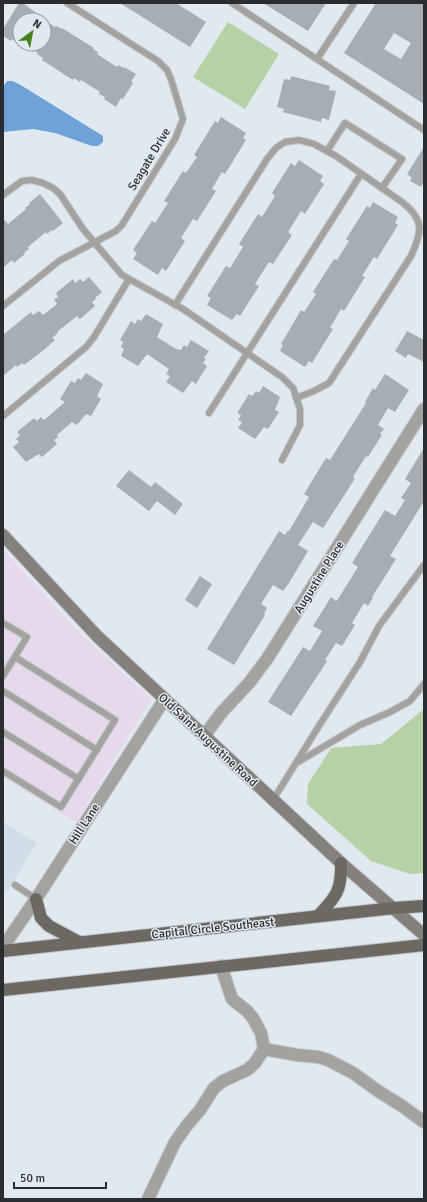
<svg xmlns="http://www.w3.org/2000/svg" width="427" height="1202" font-family="Signika,sans-serif">
	<style>
		.commercial { fill: #e8d8eb }
		.built { fill: #cfdee9 }
		.green { fill: #b5d1a5 }
		.water { fill: #6ea2d9 }
		.building { fill: #a6aeb4; fill-rule: evenodd }
		.lines { fill: none; stroke-linecap: round; stroke-linejoin: round }
		.lane-casing { stroke: #c0c7cd; stroke-width: 8 }
		.street-casing { stroke: #c0c7cd; stroke-width: 14 }
		.secondary-casing { stroke: #c0c7cd; stroke-width: 14 }
		.primary-casing { stroke: #c0c7cd; stroke-width: 14 }
		.lane { stroke: #a4a29f; stroke-width: 6 }
		.street { stroke: #a4a29f; stroke-width: 12 }
		.secondary { stroke: #84807b; stroke-width: 12 }
		.primary { stroke: #6c6862; stroke-width: 12 }
		.labels { text-anchor: middle; stroke-width: 3; stroke-linejoin: round; paint-order: stroke }
		.street-label { font-size: 12px; fill: #2a2d2f; stroke: #e1e9f0 }
	</style>
	<rect width="100%" height="100%" fill="#e1e9f0"/>
	<path class="commercial" d="M3,550L81,634L151,699L76,823L3,777Z"/>
	<path class="built" d="M3,822L37,843L6,893L3,891Z"/>
	<g class="green">
		<path d="M228,22L279,54L245,109L193,77Z"/>
		<path d="M424,709V873L410,874L371,861L307,804L308,784L331,748L381,744Z"/>
	</g>
	<path class="water" d="M7,81H12L19,84L103,136V142L98,146H92L55,133L33,129L3,132V87Z"/>
	<g class="building">
		<path d="M19,3H23L36,13L32,20H20V44L12,39L11,41L3,36V29Z"/>
		<path d="M120,3H176L206,22L190,47Z"/>
		<path d="M263,3H326L308,31Z"/>
		<path d="M376,3H424V104L344,53ZM394,33L411,43L401,59L384,49Z"/>
		<path d="M44,20L55,27L56,26L62,29V28L94,48L93,49L98,52L97,54L117,67L118,65L124,68V67L136,74L131,82L133,83L123,99L121,98L116,107L104,99L105,97L99,94L100,92L81,80L80,82L74,78L73,80L62,73L42,60L43,58L37,54L38,53L24,44H44Z"/>
		<path d="M291,76L330,86L329,90L336,91L329,120L322,118L321,122L283,112L284,109L277,107L284,79L290,80Z"/>
		<path d="M221,117L246,133L243,138L246,140L225,174L222,172L212,189L216,191L197,221L193,219L181,238L185,241L166,271L162,268L158,275L133,259L137,253L133,250L152,221L155,223L168,203L164,201L183,171L186,173L197,157L194,155L215,121L218,123Z"/>
		<path d="M424,147V182L421,187L410,181L412,178L407,174Z"/>
		<path d="M299,160L323,176L320,181L324,184L305,214L301,211L288,232L292,235L273,264L269,262L255,284L259,286L240,316L237,314L232,320L207,305L211,298L207,296L226,266L230,268L243,247L239,244L258,214L262,217L275,196L272,193L291,163L295,166Z"/>
		<path d="M40,194L63,223L53,231L52,230L47,234L46,232L28,247L29,249L24,253L25,254L14,263L12,260L3,268V218L8,224L26,209L25,208L30,204L29,203Z"/>
		<path d="M373,202L398,217L395,223L398,225L377,259L374,257L362,276L365,277L344,311L341,309L330,328L333,329L312,363L309,361L305,367L280,351L283,345L281,344L301,310L304,312L316,294L313,292L334,259L337,260L349,241L346,239L367,206L370,208Z"/>
		<path d="M89,277L102,292L95,298L96,299L92,302L95,306L80,319L77,316L57,332L58,333L52,338L55,340L45,349L24,365L22,363L17,367L16,365L3,376V335L31,312L33,315L39,311L43,315L57,304L54,300L58,297L56,293L73,279L75,283L80,279L83,282Z"/>
		<path d="M146,314L163,324L157,337L176,349L181,350L184,345L187,347L191,340L209,351L204,358L206,359L203,363L207,366L196,384L192,381L183,393L166,382L170,376L166,374L169,369L147,354L138,366L121,356L124,349L121,347L123,342L120,340L131,321L135,324L138,319L141,321Z"/>
		<path d="M407,331L424,340V362L408,354L406,358L395,351Z"/>
		<path d="M86,373L103,384L97,396L101,399L91,416L86,414L77,425L72,422L57,435L58,437L54,440L57,444L42,457L39,454L26,462L13,447L19,442L16,439L20,435L17,432L34,418L37,421L41,417L44,420L65,402L60,399L71,381L75,383L78,378L81,380Z"/>
		<path d="M385,374L409,390L395,412L388,408L378,425L384,429L380,434L382,435L368,457L366,456L353,477L355,478L349,488L323,528L313,522L298,545L308,551L289,583L283,591L273,585L261,604L267,608L264,614L265,615L234,665L207,649L279,531L285,535L288,530L289,531L309,497L304,494L326,458L330,460L366,403L365,402L373,388L375,390Z"/>
		<path d="M263,386L280,397L275,410L279,412L268,429L264,427L255,439L238,428L242,422L238,420L241,415L237,413L249,394L252,396L256,391L259,393Z"/>
		<path d="M424,448V501L390,556L396,559L372,597L373,598L368,606L364,603L352,623L355,625L342,646L336,643L325,660L327,661L320,672L291,716L268,702L303,647L310,651L322,631L313,626L331,597L336,601L338,599L358,567L352,563L385,510L395,516L405,500L401,498L411,483L405,479Z"/>
		<path d="M129,470L151,487L155,482L183,504L175,515L157,501L149,511L116,486Z"/>
		<path d="M200,576L212,584L197,608L185,600Z"/>
	</g>
	<g class="lines">
		<defs>
			<g id="lane">
				<path d="M232,3L424,130"/>
				<path d="M317,59L354,3"/>
				<path d="M327,151L345,123L402,159L382,188"/>
				<path d="M3,195L22,181L32,180L43,183L53,188L60,194L83,229L122,275L183,309L282,377L293,388L300,409V425L282,460"/>
				<path d="M175,305L267,159L276,148L285,142L299,140L314,144L336,156L402,202C425,220 422,232 411,256L329,383L314,391L296,398"/>
				<path d="M3,306L59,261L116,231L122,225L175,139L183,119L171,79L167,70L158,61L67,3"/>
				<path d="M209,413L361,174"/>
				<path d="M3,416L86,347L94,337L129,279"/>
				<path d="M3,623L27,637L3,676"/>
				<path d="M3,691L97,750"/>
				<path d="M3,732L79,779"/>
				<path d="M298,762L360,725L390,712L410,701L424,684"/>
				<path d="M3,771L61,807L115,720L15,657"/>
				<path d="M273,800L317,729L360,662L379,626L424,565"/>
				<path d="M15,885L36,899"/>
			</g>
			<g id="street">
				<path d="M204,736L222,712L249,683L267,659L424,409"/>
				<path d="M3,947L36,899L164,700"/>
				<path d="M221,966L232,999L247,1011L253,1018L261,1033L264,1049"/>
				<path d="M264,1049L297,1055L318,1057L328,1060L353,1073L378,1091L402,1106L424,1122"/>
				<path d="M148,1199L175,1142L188,1124L200,1110L214,1088L223,1081L247,1070L255,1063L264,1049"/>
			</g>
			<path id="secondary" d="M3,535L97,636L341,863L424,935"/>
			<g id="primary">
				<path d="M36,899L41,918L49,926L79,942"/>
				<path d="M318,916C336,897 342,890 341,863"/>
				<path d="M3,951L394,908L424,906"/>
				<path d="M3,990L424,945"/>
			</g>
		</defs>
		<use href="#lane" class="lane-casing"/>
		<use href="#street" class="street-casing"/>
		<use href="#secondary" class="secondary-casing"/>
		<use href="#primary" class="primary-casing"/>
		<use href="#lane" class="lane"/>
		<use href="#street" class="street"/>
		<use href="#secondary" class="secondary"/>
		<use href="#primary" class="primary"/>
	</g>
	<g class="labels">
		<g class="street-label">
			<text transform="translate(149 159) rotate(-59)" y="4">Seagate Drive</text>
			<text transform="translate(319 577) rotate(-58)" y="4">Augustine Place</text>
			<text transform="translate(208 740) rotate(43)" y="4">Old Saint Augustine Road</text>
			<text transform="translate(84 824) rotate(-57)" y="4">Hill Lane</text>
			<text transform="translate(213 928) rotate(-6)" y="4">Capital Circle Southeast</text>
		</g>
	</g>
	<rect width="427" height="1202" fill="none" stroke="#2a2d2f" stroke-width="8"/>
	<g transform="translate(32 32) rotate(32)"><circle r="19" fill="#e1e9f0" stroke="#989ea3"/>
	<path d="M0-3L7 15L0 10L-7 15Z" fill="#46821f"/>
	<text y="-6" font-size="11" font-weight="bold" text-anchor="middle" fill="#2a2d2f">N</text>
	</g>
	<path d="M14 1182v6h92v-6" fill="none" stroke="#2a2d2f" stroke-width="2"/>
	<text x="20" y="1182" font-size="12" fill="#2a2d2f" stroke="#e1e9f0" stroke-width="3" paint-order="stroke">50 m</text>
</svg>
